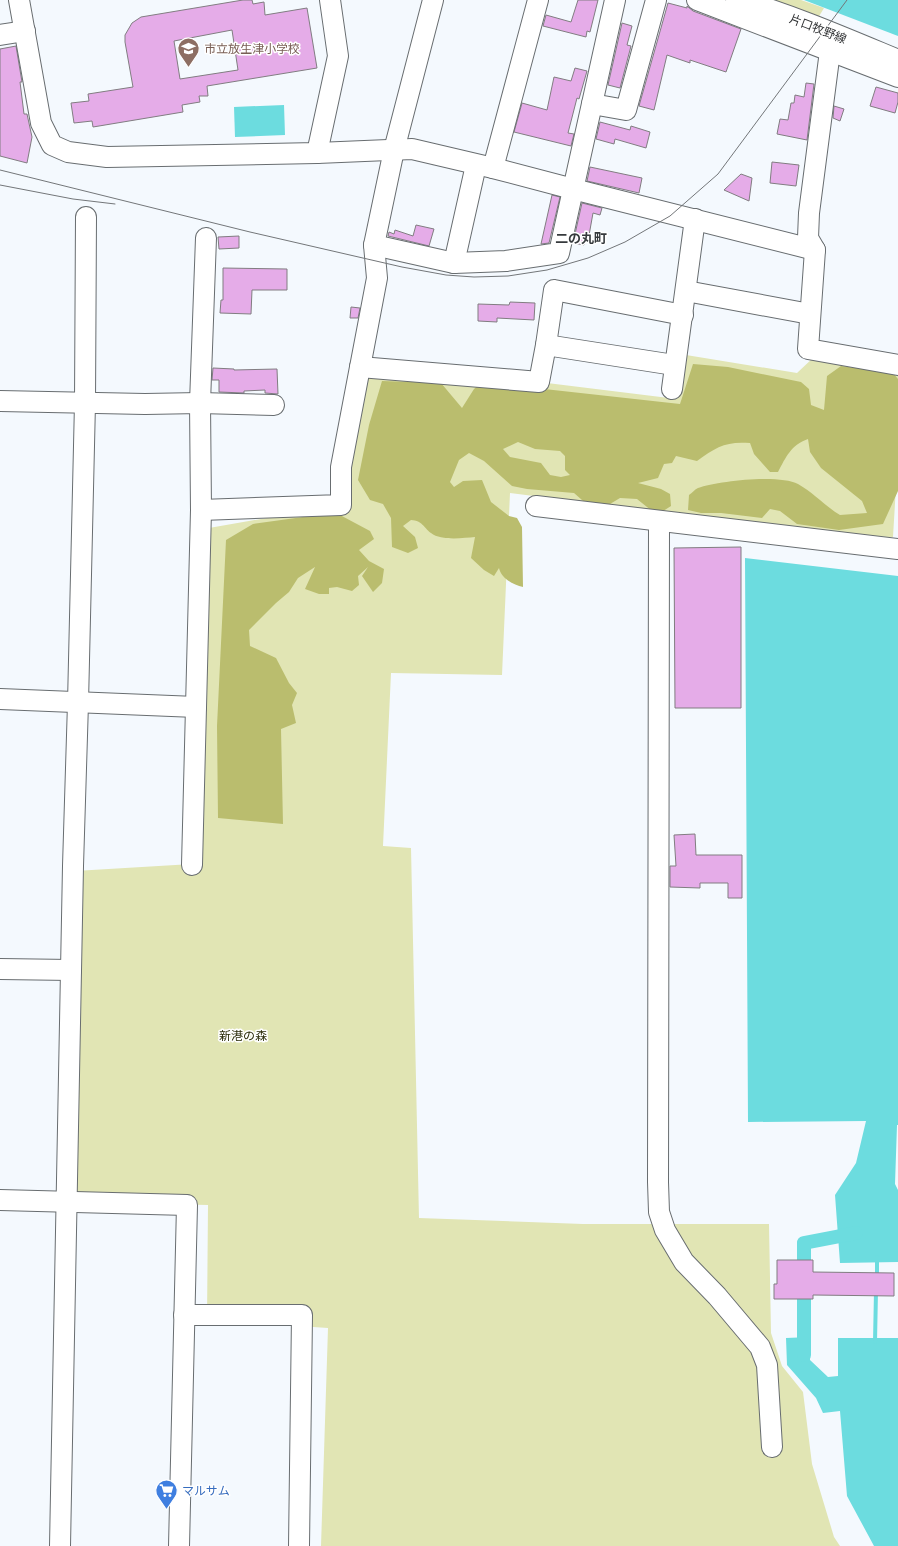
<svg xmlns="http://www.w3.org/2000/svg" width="898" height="1546" font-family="Inter,'Noto Sans JP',sans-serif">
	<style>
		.green { fill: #e1e5b4 }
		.forest { fill: #babd6e; fill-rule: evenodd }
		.water { fill: #6cdcdf }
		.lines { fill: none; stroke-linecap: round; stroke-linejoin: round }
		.stream { stroke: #6cdcdf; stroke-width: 4 }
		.canal { stroke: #6cdcdf; stroke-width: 14 }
		.building { fill: #e5ace8; stroke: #817d81; fill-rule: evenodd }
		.minor-casing { stroke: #686d70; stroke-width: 22 }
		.major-casing { stroke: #686d70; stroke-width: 24 }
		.minor { stroke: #fff; stroke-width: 20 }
		.major { stroke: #fff; stroke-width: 22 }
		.tram { stroke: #737679; stroke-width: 1 }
		.labels { text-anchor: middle; stroke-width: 3; stroke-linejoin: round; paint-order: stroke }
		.street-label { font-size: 12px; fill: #303234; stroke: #fff }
		.education-label { font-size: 12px; fill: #785e54; stroke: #fff; text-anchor: start }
		.park-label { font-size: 12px; fill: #2a2b08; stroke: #fff }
		.shop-label { font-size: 12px; fill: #366cbe; stroke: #fff; text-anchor: start }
		.neighbourhood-label { font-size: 13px; font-weight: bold; fill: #363a3d; stroke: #fff }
	</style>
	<rect width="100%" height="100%" fill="#f4f9fe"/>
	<g class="green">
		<path d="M768,0H801L824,8L818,18Z"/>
		<path d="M686,355L797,373L814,357L898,369V453L893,537L852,536L510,493L502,675L391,673L383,846L411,848L419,1218L583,1224H769L771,1333L782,1366L803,1392L812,1464L834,1537L840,1546H321L328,1328L207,1320L208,1205L67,1202L75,871L192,864L209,528L341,505L360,367L539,382L677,399Z"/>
	</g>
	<g class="forest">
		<path d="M693,364L728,367L801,382L809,389L811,405L824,410L827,376L841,366L893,373L898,379V491L883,524L839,530L797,524L780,511L770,509L762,518L721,513H701L688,510L689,495C692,493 695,489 698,488C718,481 779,474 798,484C814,493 825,506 840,515L867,513L862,501L821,468L810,452L808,439C791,445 786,457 778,472H770L754,454L750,443C726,441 716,447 697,461L676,456L672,463L664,464L658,478L638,483L661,489L670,494L671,506L657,515L637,499L620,498L605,507H590L574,493L527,489L512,486L484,461L469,453L459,460L450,482L454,487L463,481L482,480L491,502L509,516L517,518L522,527L523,587C513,585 501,578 499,568L494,576L484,570L471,558L475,537C463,538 441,541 431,533C423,527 423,521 411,520L403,526L415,537L418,548L408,553L392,547L391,518L383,504L370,500L358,480L369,425L382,381L441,383L462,408L474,389L482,382L680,404ZM518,442L535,449L560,451L565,456V470L570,475L561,477L550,475L541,463L510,457L503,449Z"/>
		<path d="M340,515L370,531L374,539L359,550L369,561L384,569L382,583L373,592L362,576L368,567L358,576L359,585L352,591L337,587L329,588V594H319L305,589L315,567L298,578L289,592L276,603L249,630L250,646L276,658L289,683L297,693L292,705L296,723L281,729L283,824L218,818L217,726L226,540L253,524L303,517Z"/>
	</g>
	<g class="water">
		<path d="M804,0H898V36Z"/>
		<path d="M284,105L285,135L235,137L234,107Z"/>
		<path d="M745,558L898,576V1125H897L895,1184L898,1190V1262L840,1263L835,1195L856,1163L866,1121L748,1122Z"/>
		<path d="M810,1337V1360L828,1377L838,1376V1338H898V1546H874L847,1496L840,1411L823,1413L816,1398L787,1365L786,1338Z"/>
	</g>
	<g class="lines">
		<g class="stream">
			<path d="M877,1276V1257"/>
			<path d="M875,1342L876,1291"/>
		</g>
		<path class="canal" d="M804,1355V1243L856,1233"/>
	</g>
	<g class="building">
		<path d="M243,0H252L253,4L264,2L265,15L307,8L317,68L207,86L208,96H199L200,102L182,105L183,112L93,127L92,121L74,123L71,103L89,101L88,94L133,87L125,42V35L132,23L141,17ZM232,30L238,70L180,79L174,41Z"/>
		<path d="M578,0H598L590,32L587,31L586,37L543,26L546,15L571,22Z"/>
		<path d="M668,3L687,8V6L693,11L741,29L726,72L690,60V63L667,55L654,110L639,106Z"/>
		<path d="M622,23L632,26L627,45L631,46L620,88L608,85Z"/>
		<path d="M16,46L22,82H20L24,114H27L32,137L27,163L0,156V49Z"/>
		<path d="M575,68L587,71L579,99L577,98L568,133L574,134L571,146L514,132L522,103L547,110L554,77L571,81Z"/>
		<path d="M806,83L814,84L807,140L777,134L780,119L788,120L791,103H794L795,95L804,97Z"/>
		<path d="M876,87L898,93V102L895,113L870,106Z"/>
		<path d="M834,106L844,109L840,121L833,118Z"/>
		<path d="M600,122L630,130L631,126L650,132L646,148L615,139L614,144L596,139Z"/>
		<path d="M772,162L799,165L796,186L770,183Z"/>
		<path d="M590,167L642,178L639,193L587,181Z"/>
		<path d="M741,174L752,178L749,201L724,190Z"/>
		<path d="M552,195L560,197L549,243L541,244Z"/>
		<path d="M582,203L602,208L600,215L593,213L588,241H585L584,245L573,243Z"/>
		<path d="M416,225L434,229L429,246L388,236L389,232L394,234L395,230L413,236Z"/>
		<path d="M239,236V248L219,249L218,237Z"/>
		<path d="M223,268L287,269V290H252L251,314L220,313L221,300H223Z"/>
		<path d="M510,302L535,303L534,320L497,318V322L478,321V304L509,305Z"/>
		<path d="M351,307L360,308L358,318H350Z"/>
		<path d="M213,368L234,369V370L277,369L278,394L265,393V390L244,391V393L219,392V380H212Z"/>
		<path d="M741,547V708H675L674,548Z"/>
		<path d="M695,834L696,855H742V898H728V883H700V888L670,887V866H676L674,835Z"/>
		<path d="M777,1260H813V1272L894,1273V1296L813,1295V1299H774V1284H777Z"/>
	</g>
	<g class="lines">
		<defs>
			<g id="minor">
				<path d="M19,0L41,123L52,145L68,152L107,157L317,153L412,149L493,168L573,189L815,250"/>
				<path d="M697,0L898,77"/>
				<path d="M0,35L25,31"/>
				<path d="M830,51L809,213L808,238L815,250L808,349L898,365"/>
				<path d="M592,104L626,110L656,0"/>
				<path d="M317,153L338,56L330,0"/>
				<path d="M493,168L538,0"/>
				<path d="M374,245L454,263L506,261L559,253L615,0"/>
				<path d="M454,263L476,165"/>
				<path d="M686,291L810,314"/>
				<path d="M546,345L674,365"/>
				<path d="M360,367L539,382L546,345L554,290L683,315"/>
				<path d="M672,389L695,219"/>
				<path d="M0,401L145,404L200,403L274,405"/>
				<path d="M536,506L898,549"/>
				<path d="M201,510L341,505V467L377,278L374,245L394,150L433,0"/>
				<path d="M659,521L658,1182L659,1212L665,1230L684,1262L717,1296L760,1347L767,1365L772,1447"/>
				<path d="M0,699L196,707"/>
				<path d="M192,865L201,510L200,403L206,238"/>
				<path d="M0,969L71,970"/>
				<path d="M0,1200L187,1205L179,1546"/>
				<path d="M184,1315H302L299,1546"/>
				<path d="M60,1546L73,866L78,703L85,403L86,217"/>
			</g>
			<path id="major" d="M737,0C792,16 845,39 898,61"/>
		</defs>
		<use href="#minor" class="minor-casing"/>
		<use href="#major" class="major-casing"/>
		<use href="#minor" class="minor"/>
		<use href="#major" class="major"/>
		<g class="tram">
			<path d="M0,170L250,232L402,267L446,275L474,277L508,276L547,270L588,258L625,242L670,216L718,174L847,0"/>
			<path d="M0,185L73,199L115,204"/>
		</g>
	</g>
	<defs>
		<symbol id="school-pin" viewBox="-11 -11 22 30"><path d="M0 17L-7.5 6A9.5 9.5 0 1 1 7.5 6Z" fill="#8d6e63" stroke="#fff"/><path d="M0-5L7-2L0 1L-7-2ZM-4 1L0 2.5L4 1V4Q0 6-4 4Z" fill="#fff"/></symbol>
		<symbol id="supermarket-pin" viewBox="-11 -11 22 30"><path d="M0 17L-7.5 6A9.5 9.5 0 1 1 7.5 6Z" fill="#3f7fe0" stroke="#fff"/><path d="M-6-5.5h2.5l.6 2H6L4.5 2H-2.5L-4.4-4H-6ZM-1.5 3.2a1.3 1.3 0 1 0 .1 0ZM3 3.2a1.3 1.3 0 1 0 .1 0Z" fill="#fff"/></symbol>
	</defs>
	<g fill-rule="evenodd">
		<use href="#school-pin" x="176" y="36" width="25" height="34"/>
		<use href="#supermarket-pin" x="154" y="1478" width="25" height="34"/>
	</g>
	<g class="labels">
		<g class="street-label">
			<text transform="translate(818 29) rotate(21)" y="4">片口牧野線</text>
		</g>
		<g class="education-label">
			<text x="204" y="53">市立放生津小学校</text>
		</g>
		<g class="park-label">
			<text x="243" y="1040">新港の森</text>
		</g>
		<g class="shop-label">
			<text x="182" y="1495">マルサム</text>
		</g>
		<g class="neighbourhood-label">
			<text x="581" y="243">二の丸町</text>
		</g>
	</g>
</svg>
